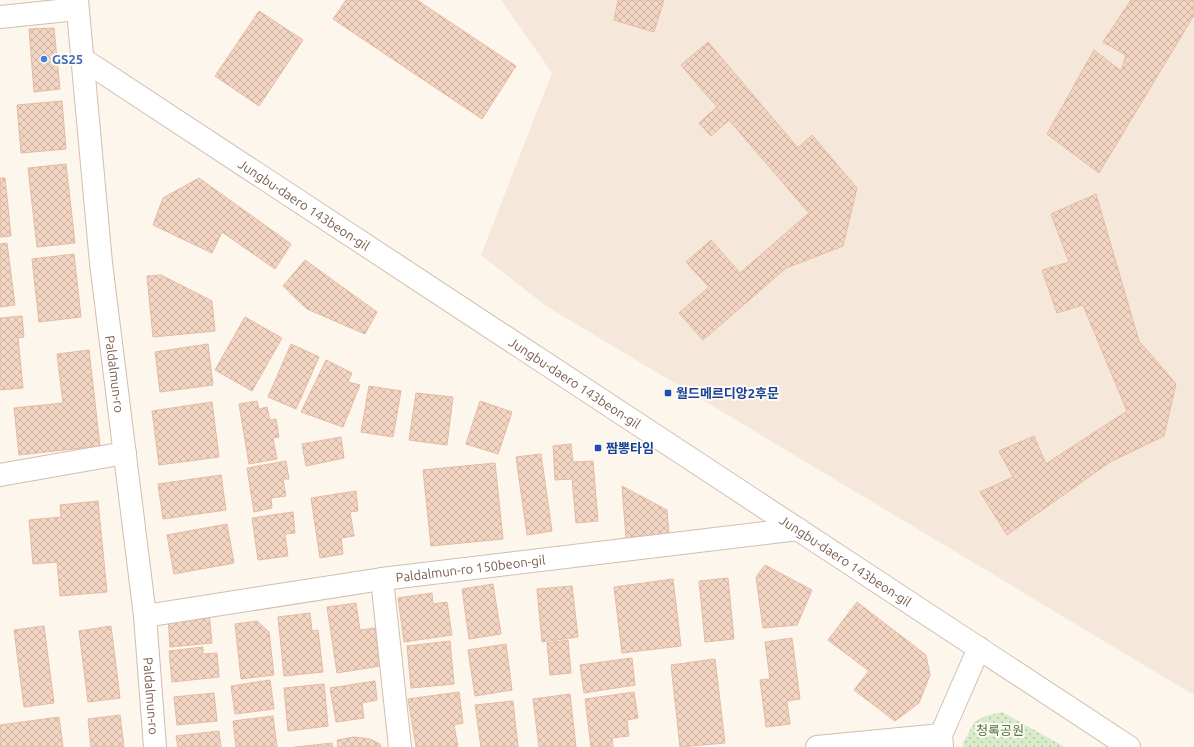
<svg xmlns="http://www.w3.org/2000/svg" width="1194" height="747" font-family="Ubuntu,'Noto Sans KR',sans-serif">
	<style>
		.residential { fill: #f5e8da }
		.park { fill: url(#park-dots) }
		.building { fill: url(#building-cross-hatch); stroke: #e6bba3 }
		.lines { fill: none; stroke-linecap: round; stroke-linejoin: round }
		.minor-casing { stroke: #d1beb0; stroke-width: 24 }
		.tertiary-casing { stroke: #d1beb0; stroke-width: 24 }
		.minor { stroke: #fff; stroke-width: 22 }
		.tertiary { stroke: #fff; stroke-width: 22 }
		.shop-dot { fill: #3f7fe0; stroke: #fffaf3; stroke-width: 1.5 }
		.transit-dot { fill: #1a4fb4; stroke: #fffaf3; stroke-width: 1.5 }
		.labels { text-anchor: middle; stroke-width: 4; stroke-linejoin: round; paint-order: stroke }
		.shop-label { font-size: 13px; font-weight: bold; fill: #366cbe; stroke: #fffaf3; text-anchor: start }
		.street-label { font-size: 13px; fill: #7a5c4d; stroke: #fffaf3 }
		.transit-label { font-size: 13px; font-weight: bold; fill: #164399; stroke: #fffaf3; text-anchor: start }
		.park-label { font-size: 13px; fill: #537a41; stroke: #fffaf3 }
	</style>
	<defs>
		<pattern id="park-dots" width="8" height="8" patternUnits="userSpaceOnUse"><rect width="8" height="8" fill="#d8ecc9"/><path d="M2 2h.1M6 6h.1" fill="none" stroke="#b4c2a5" stroke-width="1.8" stroke-linecap="round"/></pattern>
		<pattern id="building-cross-hatch" width="8" height="8" patternUnits="userSpaceOnUse"><rect width="8" height="8" fill="#f3d5c3"/><path d="M0 0l8 8M0 8l8-8" fill="none" stroke="#cab0a1"/></pattern>
	</defs>
	<rect width="100%" height="100%" fill="#fdf6ec"/>
	<path class="residential" d="M501,0H1194V695L546,306L481,255L552,73Z"/>
	<path class="park" d="M1002,712L1065,747H963V743L975,721L986,716Z"/>
	<g class="building">
		<path d="M346,0H417L516,66L482,119L333,19Z"/>
		<path d="M618,0H664L654,32L614,20Z"/>
		<path d="M1131,0H1194V15L1099,173L1047,134L1094,50L1121,71L1126,55L1103,42Z"/>
		<path d="M259,11L303,40L259,106L215,76Z"/>
		<path d="M54,28L60,89L34,92L29,29Z"/>
		<path d="M708,42L798,148L812,135L857,188L843,246L786,268L703,340L679,313L709,287L686,262L711,240L740,273L809,213L729,120L711,136L699,123L717,107L681,65Z"/>
		<path d="M62,101L66,149L21,153L17,105Z"/>
		<path d="M66,164L75,243L37,247L28,168Z"/>
		<path d="M0,178H5L11,236L0,237Z"/>
		<path d="M199,178L291,244L275,269L222,232L212,253L153,225L163,198Z"/>
		<path d="M1096,194L1139,341L1176,384L1164,436L1110,462L1007,535L980,492L1013,477L999,451L1034,436L1046,464L1127,411L1083,305L1057,313L1042,270L1069,262L1051,214Z"/>
		<path d="M7,243L15,305L0,307V244Z"/>
		<path d="M74,254L81,317L39,322L32,259Z"/>
		<path d="M305,260L377,312L365,334L307,309L283,286Z"/>
		<path d="M161,275L212,301L215,331L153,337L147,276Z"/>
		<path d="M22,316L24,337L18,338L23,388L0,390V318Z"/>
		<path d="M245,317L282,338L252,391L215,370Z"/>
		<path d="M208,344L213,385L160,392L155,352Z"/>
		<path d="M291,344L319,357L296,409L268,397Z"/>
		<path d="M89,350L100,446L19,455L14,408L63,403L57,354Z"/>
		<path d="M326,360L352,373L348,382L360,385L343,427L301,412Z"/>
		<path d="M369,386L401,391L393,437L361,432Z"/>
		<path d="M416,393L453,397L447,445L409,440Z"/>
		<path d="M257,401L259,409L267,407L270,420L276,419L279,437L273,438L277,459L249,464L239,404Z"/>
		<path d="M480,401L512,412L498,454L466,444Z"/>
		<path d="M212,402L219,457L159,465L152,411Z"/>
		<path d="M341,437L344,458L306,466L302,444Z"/>
		<path d="M571,444L573,462L593,461L598,521L576,523L572,479L555,480L553,446Z"/>
		<path d="M541,454L552,531L527,535L516,457Z"/>
		<path d="M286,461L289,479H283L286,496L271,498L272,508L254,512L247,468Z"/>
		<path d="M495,463L503,539L431,546L423,470Z"/>
		<path d="M221,475L226,510L163,519L158,484Z"/>
		<path d="M622,486L667,510L669,534L626,538Z"/>
		<path d="M356,491L358,511L350,512L354,536L341,538L343,554L320,558L311,498Z"/>
		<path d="M98,501L107,592L60,596L57,562L33,564L29,520L61,517L60,505Z"/>
		<path d="M293,512L295,533L285,534L288,556L258,560L252,518Z"/>
		<path d="M227,524L234,563L174,574L167,535Z"/>
		<path d="M765,565L812,590L797,625L763,628L756,577Z"/>
		<path d="M728,578L734,639L705,642L699,581Z"/>
		<path d="M673,579L681,646L622,653L614,587Z"/>
		<path d="M493,584L501,634L469,639L462,589Z"/>
		<path d="M572,586L578,637L542,642L537,589Z"/>
		<path d="M432,593L433,604L447,602L452,635L404,642L398,598Z"/>
		<path d="M857,602L926,655L930,675L919,703L895,721L854,690L869,671L828,640Z"/>
		<path d="M356,603L360,630L375,628L380,666L337,673L327,607Z"/>
		<path d="M209,612L212,643L170,647L168,616Z"/>
		<path d="M310,613L312,631L318,630L323,672L284,676L278,617Z"/>
		<path d="M257,621L269,632L274,675L241,679L235,624Z"/>
		<path d="M44,626L54,703L24,707L14,630Z"/>
		<path d="M111,626L120,698L88,702L79,631Z"/>
		<path d="M792,638L800,699L787,701L790,724L766,727L760,680L770,679L765,642Z"/>
		<path d="M568,640L571,673L550,675L547,643Z"/>
		<path d="M450,641L454,684L411,688L407,646Z"/>
		<path d="M506,644L512,690L475,696L468,650Z"/>
		<path d="M203,647V654L217,653L219,677L172,682L169,651Z"/>
		<path d="M632,658L635,685L584,693L580,665Z"/>
		<path d="M715,659L725,743L680,747L671,665Z"/>
		<path d="M270,680L274,709L235,714L231,686Z"/>
		<path d="M375,681L377,700L362,703L364,718L336,722L330,688Z"/>
		<path d="M324,684L328,726L288,731L284,688Z"/>
		<path d="M459,692L463,723L454,725L458,747H416L408,699Z"/>
		<path d="M634,692L638,718L627,720L629,736L612,738L613,747H591L585,699Z"/>
		<path d="M214,693L217,721L177,725L174,697Z"/>
		<path d="M570,694L576,747H539L533,699Z"/>
		<path d="M513,701L518,747H481L475,705Z"/>
		<path d="M120,715L124,747H91L88,719Z"/>
		<path d="M273,716L277,747H236L233,721Z"/>
		<path d="M59,717L63,747H0V725Z"/>
		<path d="M219,731L221,747H178L176,736Z"/>
		<path d="M354,737L370,739L380,744L381,747H338L337,740Z"/>
		<path d="M332,743L333,747H295Z"/>
	</g>
	<g class="lines">
		<defs>
			<g id="minor">
				<path d="M0,17L77,9"/>
				<path id="s1" d="M81,58L1129,747"/>
				<path d="M0,475L125,453"/>
				<path d="M382,579L400,747"/>
				<path id="s2" d="M145,616L382,579L798,529"/>
				<path d="M817,747L941,735"/>
				<path d="M942,747L941,735L979,648"/>
			</g>
			<g id="tertiary">
				<path id="s3" d="M77,0L101,263L145,616L155,747"/>
			</g>
		</defs>
		<use href="#minor" class="minor-casing"/>
		<use href="#tertiary" class="tertiary-casing"/>
		<use href="#minor" class="minor"/>
		<use href="#tertiary" class="tertiary"/>
	</g>
	<circle class="shop-dot" cx="44" cy="59" r="4"/>
	<g class="transit-dot">
		<rect x="664" y="389" width="8" height="8" rx="2"/>
		<rect x="594" y="444" width="8" height="8" rx="2"/>
	</g>
	<g class="labels">
		<g class="shop-label">
			<text x="52" y="64">GS25</text>
		</g>
		<g class="street-label">
			<text dy="5" stroke="none"><textPath href="#s1" startOffset="267">Jungbu-daero 143beon-gil</textPath></text>
			<text dy="5" stroke="none"><textPath href="#s3" startOffset="376">Paldalmun-ro</textPath></text>
			<text dy="5" stroke="none"><textPath href="#s1" startOffset="591">Jungbu-daero 143beon-gil</textPath></text>
			<text dy="5" stroke="none"><textPath href="#s1" startOffset="915">Jungbu-daero 143beon-gil</textPath></text>
			<text dy="5" stroke="none"><textPath href="#s2" startOffset="329">Paldalmun-ro 150beon-gil</textPath></text>
			<text dy="5" stroke="none"><textPath href="#s3" startOffset="700">Paldalmun-ro</textPath></text>
		</g>
		<g class="transit-label">
			<text x="676" y="398">월드메르디앙2후문</text>
			<text x="606" y="453">짬뽕타임</text>
		</g>
		<g class="park-label">
			<text x="1000" y="735">청록공원</text>
		</g>
	</g>
</svg>
